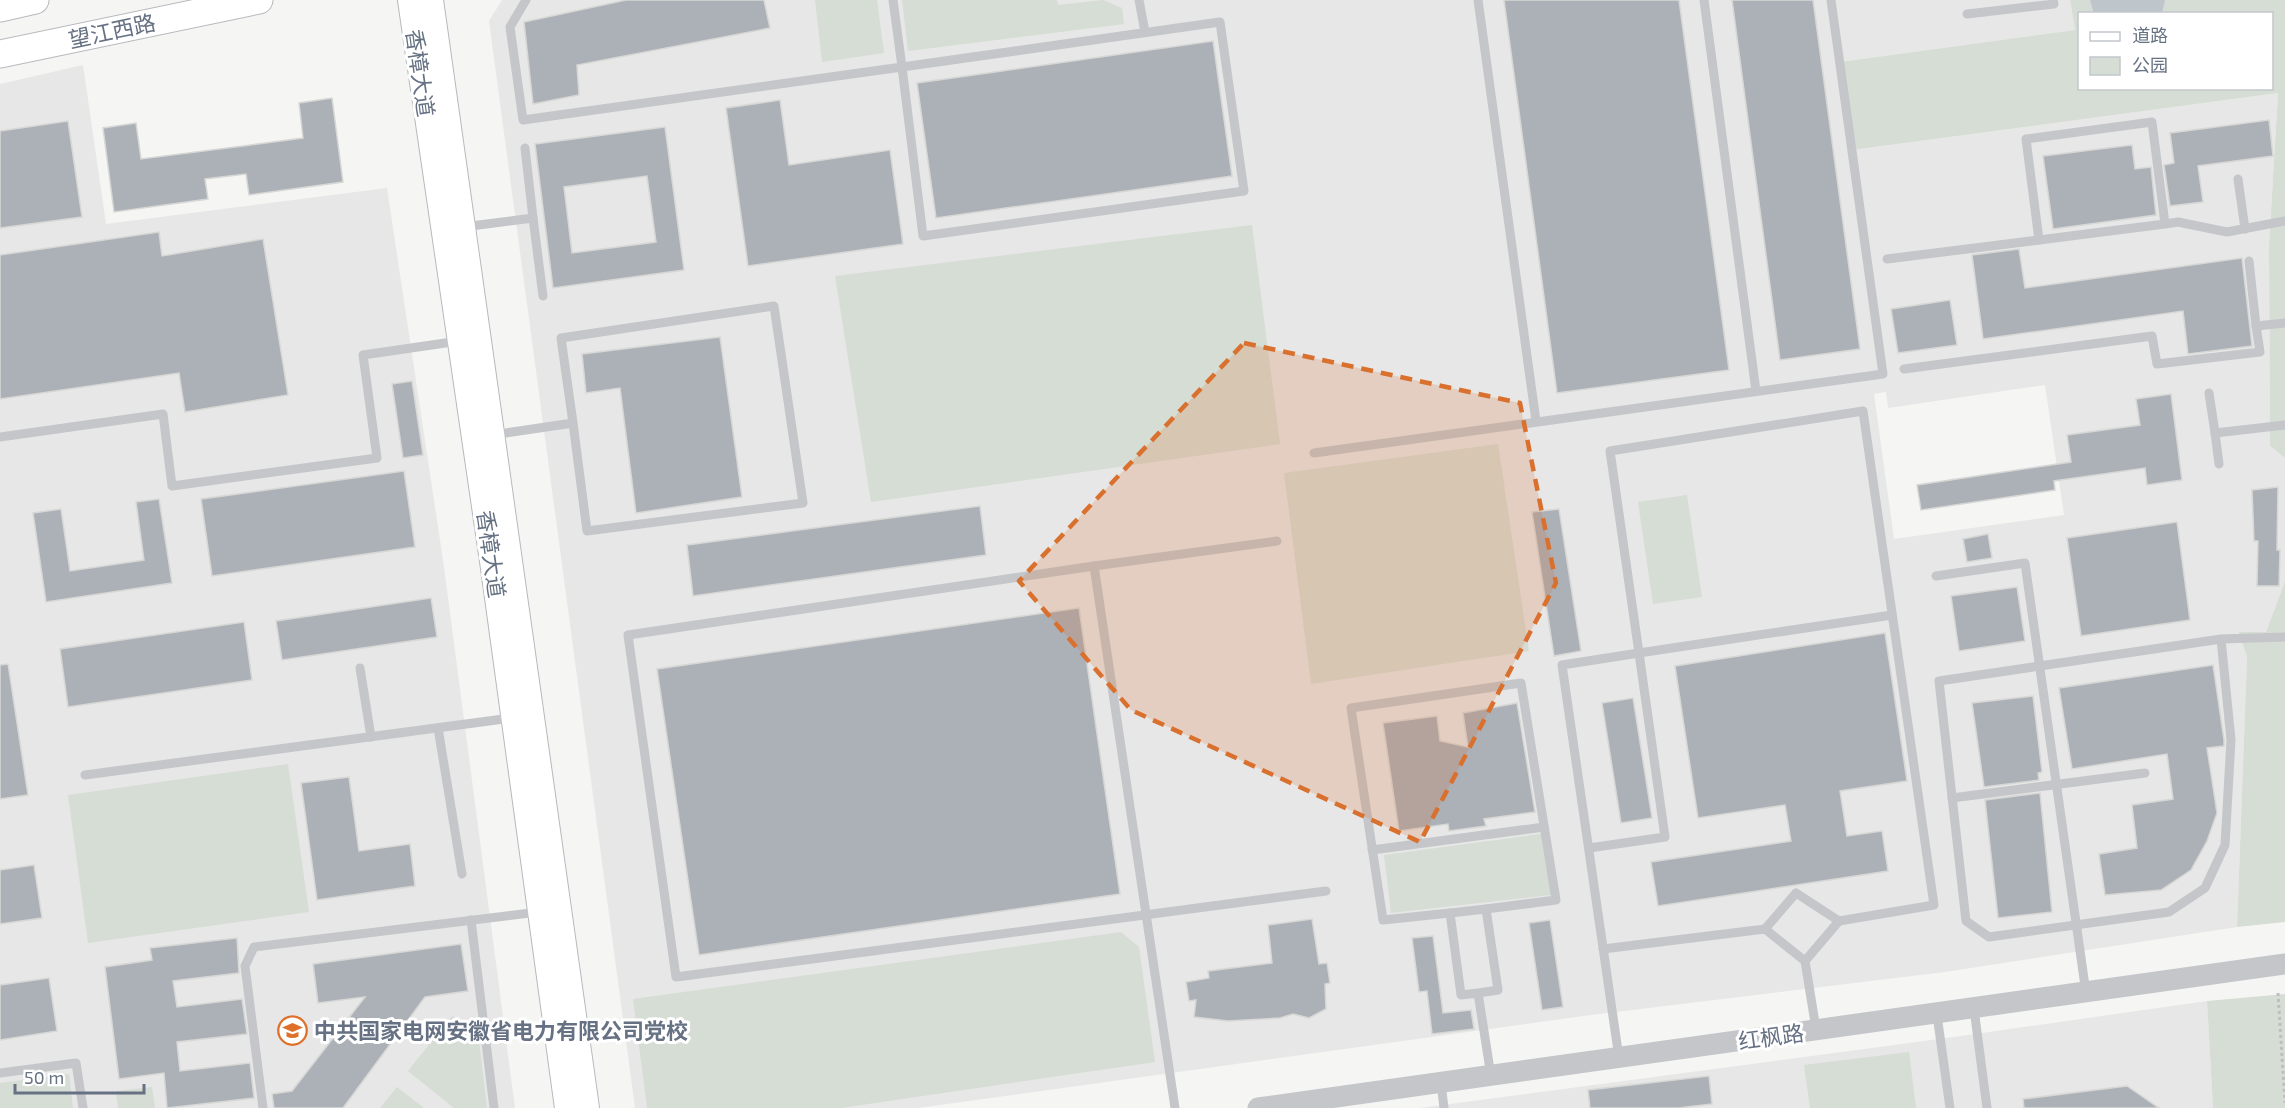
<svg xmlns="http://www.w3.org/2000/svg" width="2285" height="1108" font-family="'Exo 2','Noto Sans SC',sans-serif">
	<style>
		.built { fill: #e6e7e6; fill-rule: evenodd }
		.green { fill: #d6ddd4; fill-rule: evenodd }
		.water { fill: #bec6cc }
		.building { fill: #acb1b8; stroke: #d7d7d5; stroke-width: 1.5; fill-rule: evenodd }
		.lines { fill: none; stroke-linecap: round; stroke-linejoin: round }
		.secondary-casing { stroke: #b6b9be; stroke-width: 26 }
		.primary-casing { stroke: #b7b9be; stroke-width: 29 }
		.path { stroke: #bdbec1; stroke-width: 3; stroke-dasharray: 3 3; stroke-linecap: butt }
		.service { stroke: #c4c6ca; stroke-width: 9 }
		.tertiary { stroke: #c4c6ca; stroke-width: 21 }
		.secondary { stroke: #fff; stroke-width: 24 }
		.primary { stroke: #fff; stroke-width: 27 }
		.marked { fill: #d9702e; fill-opacity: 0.2; stroke: #d9702e; stroke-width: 4.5; stroke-dasharray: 12 8; stroke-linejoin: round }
		.labels { text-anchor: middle; stroke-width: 6; stroke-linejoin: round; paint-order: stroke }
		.street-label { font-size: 22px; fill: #667183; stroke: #fff }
		.poi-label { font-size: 22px; font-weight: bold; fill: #667183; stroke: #fff; text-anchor: start }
	</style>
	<rect width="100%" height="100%" fill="#f5f6f3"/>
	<g class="built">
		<path d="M502,0H2070L2075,30L1840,62L1852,150L2278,93L2269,245L2270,446L2285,458V581L2266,632L2240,633L2247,657L2237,927L1945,972L1583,1016L918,1108H635L489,21ZM2045,385L2064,515L1894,539L1874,394L1886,392L1888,408Z"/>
		<path d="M83,65L106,224L387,188L444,567L515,1108H0V84Z"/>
		<path d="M2207,1001L2213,1108H1420L1954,1037Z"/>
	</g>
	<g class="green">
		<path d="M815,0H877L884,53L822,62Z"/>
		<path d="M902,0H1057L1058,5L1103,0L1122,8L1124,24L908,51Z"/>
		<path d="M2070,0H2285V458L2270,446L2269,245L2278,93L1852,150L1840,62L2075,30ZM2080,14H2272V88H2080Z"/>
		<path d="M1252,225L1280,444L871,502L835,276Z"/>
		<path d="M1498,444L1529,651L1311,684L1284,473Z"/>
		<path d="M1687,495L1702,597L1653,604L1638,502Z"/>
		<path d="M2285,581V922L2237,927L2247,657L2239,632H2266Z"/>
		<path d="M288,764L309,912L88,943L68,795Z"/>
		<path d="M1541,834L1551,895L1391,913L1384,855Z"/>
		<path d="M1121,932L1139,947L1155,1062L841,1108H647L633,999Z"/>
		<path d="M2285,994V1108H2213L2207,1001Z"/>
		<path d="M452,1016L478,1032L487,1108H454L408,1071Z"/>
		<path d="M1909,1052L1916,1108H1810L1804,1065Z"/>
		<path d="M69,1074L73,1108H0V1083Z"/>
		<path d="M152,1087L155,1108H118L116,1091Z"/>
		<path d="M397,1087L424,1108H380Z"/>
	</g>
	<path class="water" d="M2090,0H2165L2162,13L2094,14Z"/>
	<g class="building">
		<path d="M626,0H764L770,28L577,65L579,95L533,104L524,22Z"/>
		<path d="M1504,0H1679L1729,370L1557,393Z"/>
		<path d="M1732,0H1813L1860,349L1780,360Z"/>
		<path d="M1213,41L1232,176L936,218L917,83Z"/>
		<path d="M332,98L343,182L249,195L246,174L205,179L208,199L114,212L103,128L136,123L141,159L243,146L303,138L299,103Z"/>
		<path d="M780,100L789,165L890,150L903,244L748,266L726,108Z"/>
		<path d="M2269,120L2273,156L2198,166L2203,202L2170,206L2164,165L2174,163L2170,133Z"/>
		<path d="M68,121L82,217L0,228V131Z"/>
		<path d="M665,127L684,270L553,288L535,144ZM647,176L656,242L572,253L564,187Z"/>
		<path d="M2132,145L2135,169L2151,167L2156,215L2053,229L2043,156Z"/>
		<path d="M159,232L162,256L263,239L288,395L185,412L179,373L0,399V255Z"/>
		<path d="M2019,249L2025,288L2242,258L2252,346L2188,354L2183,311L1983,339L1972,255Z"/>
		<path d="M1950,300L1957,345L1898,353L1891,309Z"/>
		<path d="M720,337L742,497L636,513L620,388L586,393L582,354Z"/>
		<path d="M412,381L423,455L403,458L392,384Z"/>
		<path d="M2171,394L2182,480L2147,485L2145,468L2054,481L2055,490L1921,510L1917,485L2071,462L2067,435L2140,425L2136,399Z"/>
		<path d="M404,471L415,547L212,576L201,499Z"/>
		<path d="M2278,487L2277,550H2280L2279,586H2257L2258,541H2254L2252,490Z"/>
		<path d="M159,499L172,583L46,602L33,513L61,509L70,571L144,560L136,502Z"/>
		<path d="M980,506L986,555L693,596L687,545Z"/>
		<path d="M1559,509L1581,651L1554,656L1532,512Z"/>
		<path d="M2177,522L2190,620L2081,636L2067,538Z"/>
		<path d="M1988,534L1992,558L1967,562L1963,539Z"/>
		<path d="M2017,587L2025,641L1959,651L1951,596Z"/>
		<path d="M431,598L437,637L282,660L276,621Z"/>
		<path d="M1079,608L1120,894L699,955L657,669Z"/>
		<path d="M244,622L252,680L68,707L60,649Z"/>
		<path d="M1885,633L1907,781L1840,791L1847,836L1882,831L1888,871L1658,906L1651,862L1791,841L1785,805L1698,818L1675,666Z"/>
		<path d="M8,664L28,795L0,799V665Z"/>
		<path d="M2213,665L2224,740V746L2207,748L2217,813L2207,841L2191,870L2161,890L2105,895L2099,854L2137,848L2132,805L2173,799L2167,754L2072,769L2059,688Z"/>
		<path d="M2033,696L2042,772L2038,773L2039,780L1984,787L1972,703Z"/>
		<path d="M1633,698L1652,818L1621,823L1602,703Z"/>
		<path d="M1517,703L1535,812L1484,819L1486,826L1449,831L1448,824L1399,831L1383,723L1437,716L1440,741L1468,747L1463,713Z"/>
		<path d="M349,777L359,851L410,844L415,886L317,900L301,783Z"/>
		<path d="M2040,793L2052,912L1998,918L1985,800Z"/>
		<path d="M34,865L42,918L0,924V870Z"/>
		<path d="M1312,919L1319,964L1327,963L1330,983L1325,984L1326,1009L1309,1018L1293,1014L1280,1018L1228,1021L1194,1017L1196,1000L1189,1001L1186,982L1209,978L1208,971L1272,963L1268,925Z"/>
		<path d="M1550,920L1563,1007L1542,1010L1529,923Z"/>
		<path d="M1433,936L1443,1013L1471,1010L1474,1029L1432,1034L1427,991L1419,992L1412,938Z"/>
		<path d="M237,938L239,973L173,981L177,1007L242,999L247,1034L177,1042L180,1071L250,1063L254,1098L167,1108L164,1073L119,1079L105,967L152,960L150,948Z"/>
		<path d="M461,944L468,991L425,997L343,1108H274L272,1094L292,1091L365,997L318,1003L313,964Z"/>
		<path d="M49,978L57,1031L0,1040V985Z"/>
		<path d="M1709,1076L1712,1104L1678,1108H1590L1588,1090Z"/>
		<path d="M2127,1086L2159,1108H2024L2023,1099Z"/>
	</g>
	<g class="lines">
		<defs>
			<g id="secondary">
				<path d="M410,0L492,561L567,1108"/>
				<path d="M431,0L587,1108"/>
			</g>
			<g id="primary">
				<path d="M0,8L35,0"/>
				<path d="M0,54L259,0"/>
			</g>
		</defs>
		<use href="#secondary" class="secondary-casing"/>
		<use href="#primary" class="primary-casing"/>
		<path class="path" d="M2278,993L2285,1103"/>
		<g class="service">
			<path d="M526,0L510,27L523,120L902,67L893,0"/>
			<path d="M1139,0L1145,32"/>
			<path d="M1478,0L1536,421"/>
			<path d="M1704,0L1756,391"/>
			<path d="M1967,14L2054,4L2053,0"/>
			<path d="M1220,22L1244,191L923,236L902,67Z"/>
			<path d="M2238,179L2245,229"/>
			<path d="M533,218L543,296"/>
			<path d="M2165,224L2152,122L2026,139L2039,240L2165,224L2178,222L2227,232L2285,221"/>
			<path d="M463,227L533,218L525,148"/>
			<path d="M1887,259L2039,240"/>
			<path d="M2249,261L2256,326L2285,323"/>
			<path d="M1904,369L2152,336L2157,364L2260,352L2256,326"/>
			<path d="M2209,393L2215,433L2285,425"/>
			<path d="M2215,433L2219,464"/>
			<path d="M492,435L573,423L587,531L803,503L774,306L561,338L573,423"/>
			<path d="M0,437L163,414L172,486L377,458L363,355L459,341"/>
			<path d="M1314,453L1883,374L1831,0"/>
			<path d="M1094,566L1277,541"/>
			<path d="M1936,576L2025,563L2086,993"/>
			<path d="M2221,639L2231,740L2225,845L2205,888L2169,912L1989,937L1966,921L1939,681L2221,639L2285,637"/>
			<path d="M360,668L371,737"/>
			<path d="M438,728L462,874"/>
			<path d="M85,775L511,718"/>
			<path d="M1952,798L2145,773"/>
			<path d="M1589,848L1665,837L1639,653L1892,615"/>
			<path d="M1372,850L1544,827"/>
			<path d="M1450,913L1486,909"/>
			<path d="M471,920L494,1108"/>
			<path d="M1765,929L1805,961"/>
			<path d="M1603,949L1765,929L1796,893L1839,921"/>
			<path d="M1478,993L1498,990L1486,909L1556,900L1521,683L1351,708L1383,920L1450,913L1461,995L1478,993L1491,1076"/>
			<path d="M1974,1009L1987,1108"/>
			<path d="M1937,1015L1950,1108"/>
			<path d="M1619,1058L1562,665L1639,653L1610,451L1863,411L1934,905L1839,921L1805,961L1816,1029"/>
			<path d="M0,1073L76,1063L83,1108"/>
			<path d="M1441,1083L1444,1108"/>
			<path d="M263,1108L245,966L254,947L538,912"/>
			<path d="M1175,1108L1094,566L628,635L676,977L1326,891"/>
		</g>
		<path class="tertiary" d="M1258,1108L2285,964"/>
		<use href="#secondary" class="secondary"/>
		<use href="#primary" class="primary"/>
	</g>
	<path class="marked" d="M1244,343L1520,403L1556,583L1420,842L1131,710L1019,581Z"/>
	<defs>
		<symbol id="university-ring" viewBox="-11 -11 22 22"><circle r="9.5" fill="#fff" stroke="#df702a" stroke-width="1.5"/><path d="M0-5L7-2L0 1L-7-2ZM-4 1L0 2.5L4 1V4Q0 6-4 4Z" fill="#df702a"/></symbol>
	</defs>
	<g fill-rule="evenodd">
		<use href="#university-ring" x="276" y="1014" width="33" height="33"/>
	</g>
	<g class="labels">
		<g class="street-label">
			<text transform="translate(112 31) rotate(-12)" y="8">望江西路</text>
			<text transform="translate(420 73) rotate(82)" y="8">香樟大道</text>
			<text transform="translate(491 554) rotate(82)" y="8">香樟大道</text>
			<text transform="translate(1771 1037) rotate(-8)" y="8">红枫路</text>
		</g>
		<g class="poi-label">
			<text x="314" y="1039">中共国家电网安徽省电力有限公司党校</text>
		</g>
	</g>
	<rect x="2078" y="12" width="195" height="78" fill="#ffffff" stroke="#c2c6cd" stroke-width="1.5"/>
	<rect x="2090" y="32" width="30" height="9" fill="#ffffff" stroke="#c2c6cd" stroke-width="1.5"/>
	<text x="2132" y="42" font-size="18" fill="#667183">道路</text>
	<rect x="2090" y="57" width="30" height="18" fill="#d6ddd4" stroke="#c2c6cd" stroke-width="1.5"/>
	<text x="2132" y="72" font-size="18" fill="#667183">公园</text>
	<path d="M15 1084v9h129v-9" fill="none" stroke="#667183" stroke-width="3"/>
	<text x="24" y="1084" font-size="18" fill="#667183" stroke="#ffffff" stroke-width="4.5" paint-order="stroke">50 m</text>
</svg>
